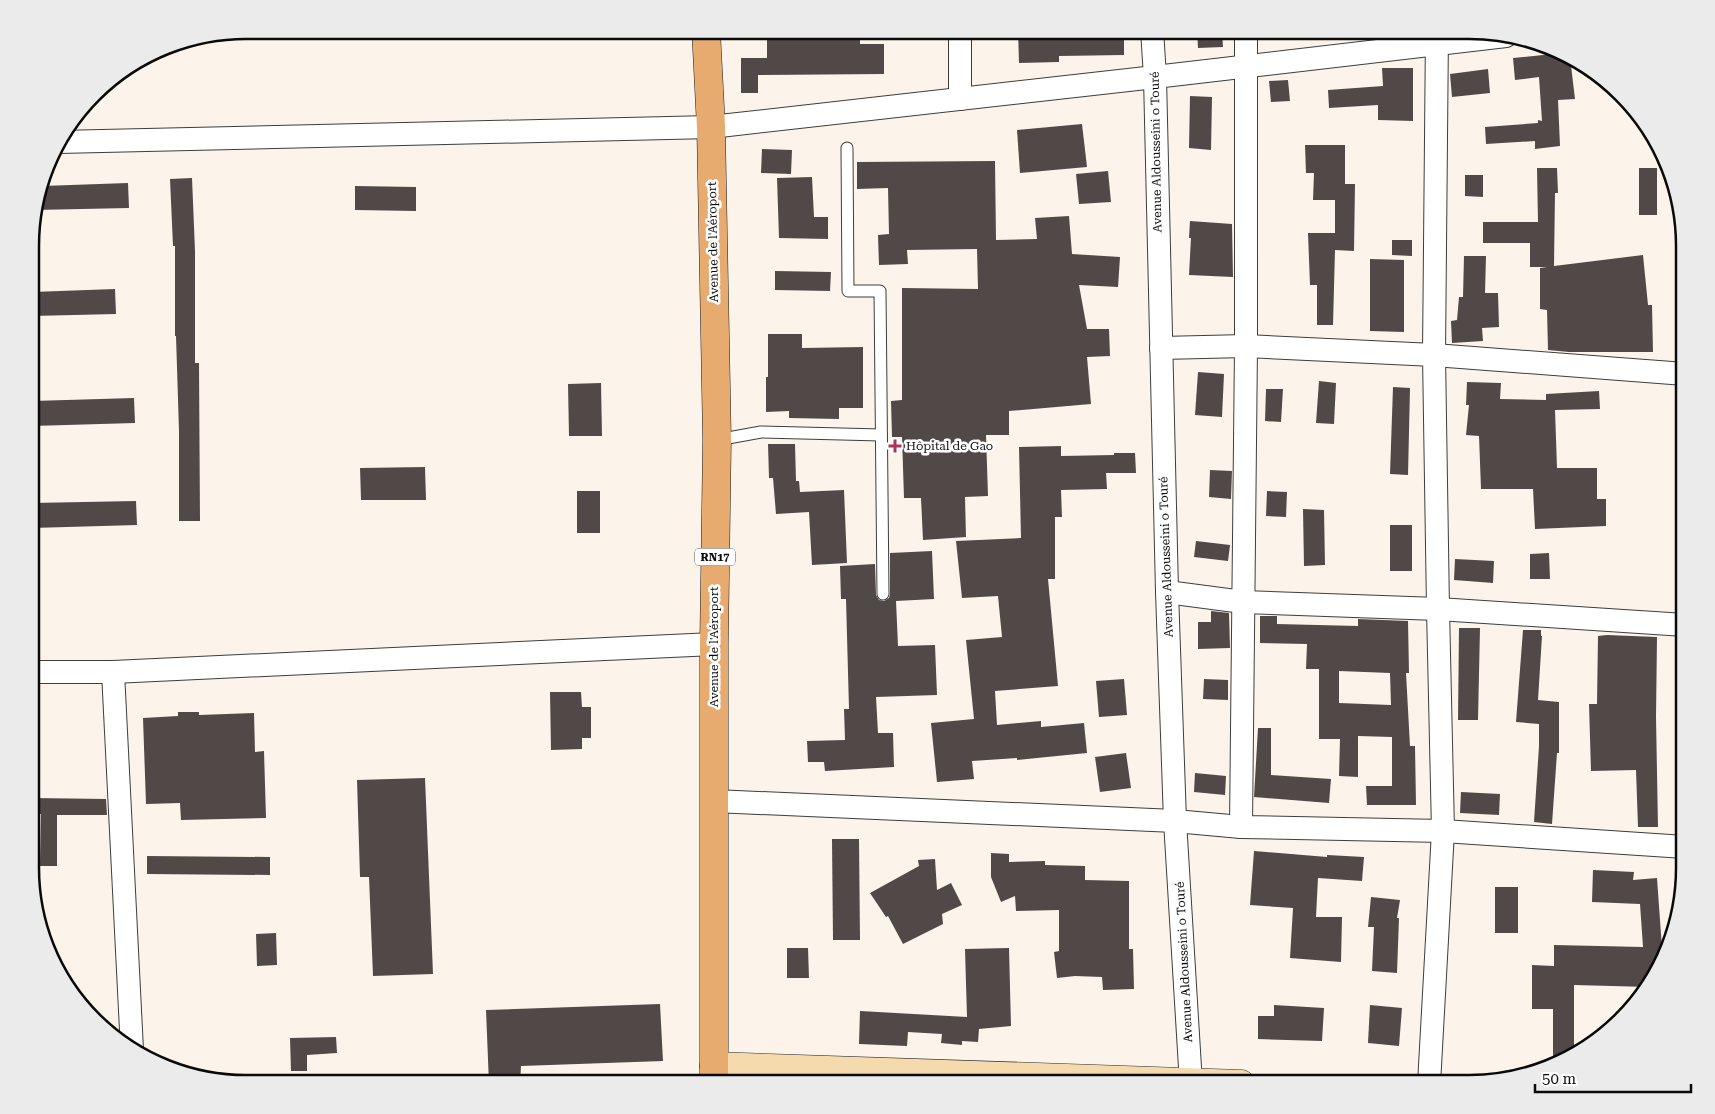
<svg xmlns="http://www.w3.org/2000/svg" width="1715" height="1114" font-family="'Roboto Serif',serif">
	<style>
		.building { fill: #514948; fill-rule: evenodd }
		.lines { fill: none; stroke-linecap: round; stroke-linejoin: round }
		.lane-casing { stroke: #3d3d3d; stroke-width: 13 }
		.street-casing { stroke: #3d3d3d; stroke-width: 24 }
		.secondary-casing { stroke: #2c2c2c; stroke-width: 29 }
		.primary-casing { stroke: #1b1b1b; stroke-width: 29 }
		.lane { stroke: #fff; stroke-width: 11 }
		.street { stroke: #fff; stroke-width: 22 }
		.secondary { stroke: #f4daad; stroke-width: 28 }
		.primary { stroke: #e7ab70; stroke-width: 28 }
		.poi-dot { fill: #a73558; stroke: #fff; stroke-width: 2 }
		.labels { text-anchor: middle; stroke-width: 5; stroke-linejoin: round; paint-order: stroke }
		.shield { fill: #fff; stroke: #545454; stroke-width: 1 }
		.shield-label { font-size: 11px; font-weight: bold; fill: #0a0a0a }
		.street-label { font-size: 12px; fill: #0a0a0a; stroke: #fff }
		.poi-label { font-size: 12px; fill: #0a0a0a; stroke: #fff; text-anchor: start }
		.rim { fill: none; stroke: #0a0a0a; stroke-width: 2.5 }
	</style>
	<rect width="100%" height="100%" fill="#fcf4ea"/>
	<g class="building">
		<path d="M767,30H860V44H884V74L758,75V93H741V58H767Z"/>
		<path d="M1018,30H1124V55L1059,56V62L1019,63Z"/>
		<path d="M1197,30H1222L1223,47L1198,48Z"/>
		<path d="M1562,53L1570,57L1575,99L1558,100L1560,146L1535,149V141L1486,144L1485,127L1538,123V120L1542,121L1539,77L1515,80L1513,58Z"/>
		<path d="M1382,68H1413V121L1378,120V105L1329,108L1328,90L1383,86Z"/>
		<path d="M1488,69L1490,93L1452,97L1450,74Z"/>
		<path d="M1288,80L1290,101L1271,102L1269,81Z"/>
		<path d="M1190,96L1212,97L1211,150L1189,148Z"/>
		<path d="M1082,124L1087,167L1020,173L1017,130Z"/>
		<path d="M1305,145H1345V184H1355L1354,251L1335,250L1333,325H1317V285H1310L1308,233H1335V200H1313L1314,173H1306Z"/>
		<path d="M762,149L792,150L791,174L761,173Z"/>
		<path d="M995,161L996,240L1037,239L1035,218L1069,216L1072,254L1120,257L1118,287L1079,285L1087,329H1109L1110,356L1087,357L1091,404L1009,411V435H986L988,496L965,497L966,537L923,540L921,498H904L902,437H892L891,401L902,400V288L978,289L977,249L907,250L908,264L879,265L878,235L889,234L888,188L857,189V162Z"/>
		<path d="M1537,168H1557L1558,193H1555L1554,266L1643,255L1648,305H1652L1653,352H1569L1548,350L1547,310L1540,309V268L1547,267H1530V243H1483V222H1538Z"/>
		<rect x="1639" y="168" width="18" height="47"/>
		<path d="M1108,171L1111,202L1079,204L1076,174Z"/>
		<path d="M1465,175H1483V197L1465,196Z"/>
		<path d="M812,177L814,217H828V239L779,238L777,178Z"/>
		<path d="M192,178L195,251V363H199L200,521H179V431L176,336H175V246H173L170,179Z"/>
		<path d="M128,183L129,208L34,210L42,186Z"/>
		<path d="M355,186L416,187V211L355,210Z"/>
		<path d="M1190,221L1232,224L1233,277L1189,275L1191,238H1189Z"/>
		<path d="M1392,240H1412V256L1392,255Z"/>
		<path d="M1464,256H1486L1485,293H1498L1499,327L1482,328L1483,341L1452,343L1451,321L1457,320L1459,297H1463Z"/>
		<path d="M1370,259L1404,260V332L1370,331Z"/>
		<path d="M775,271L831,272L830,291L775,290Z"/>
		<path d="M115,289L116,314L32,316V292Z"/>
		<path d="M768,334H802V348L863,347V408H839V419L789,418V411L766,412V377H768Z"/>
		<path d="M1198,372L1224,374L1222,417L1195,415Z"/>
		<path d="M1319,381L1336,383L1334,424L1316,423Z"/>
		<path d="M1467,382L1501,383L1500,399L1546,400V394L1599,391L1600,409L1555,410L1557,468H1597V499H1606V526L1535,529L1533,489H1481L1479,436L1466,435L1469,405H1466Z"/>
		<path d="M601,383L602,436H569L568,384Z"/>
		<path d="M1393,387L1410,388L1408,475L1390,474Z"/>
		<path d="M1266,389H1283L1281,422L1265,421Z"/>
		<path d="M134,398L135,423L32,426V401Z"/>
		<path d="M768,444H795L796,481H799L800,492L844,490L847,563L812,565L809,512L776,514L773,478H769Z"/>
		<path d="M1061,446V456L1114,455V453H1135L1136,473H1106L1107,489L1061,490L1062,517H1055V579H1048L1058,686L995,691L997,725L1041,721V727L1084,723L1087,753L1017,760V758L972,761L974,779L937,782L931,723L974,719L966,640L1002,637L998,596L962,598L956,541L1021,538L1019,447Z"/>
		<path d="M425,467L426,500H361L360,468Z"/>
		<path d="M1210,470L1232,471L1231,499L1209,497Z"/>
		<rect x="577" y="491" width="23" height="42"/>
		<path d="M1267,491L1287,492L1286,517L1266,516Z"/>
		<path d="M136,501L137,525L32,528V503Z"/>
		<path d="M1303,509L1324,510L1325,565L1304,566Z"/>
		<rect x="1390" y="525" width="22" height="46"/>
		<path d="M1196,541L1230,545L1228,561L1194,557Z"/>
		<path d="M932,551L934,599L896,601L898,646L935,645L937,695L876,697L878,733H893L894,767L825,771L824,762H808L807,741L845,740L844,709H849L846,599H841L840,566L875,564L876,595L879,600L884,601L889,598L890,594V553Z"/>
		<path d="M1549,553L1550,579H1530V554Z"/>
		<path d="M1455,559L1494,561L1493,583L1454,580Z"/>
		<path d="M1211,611L1229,613L1230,648L1198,649V622H1211Z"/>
		<path d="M1260,616H1277V624L1358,626V619L1408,621L1409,673H1406L1410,746H1415L1416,805H1367L1366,786H1392V737L1358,736V777L1339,776L1340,739H1319V669H1306L1307,644L1260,643ZM1339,671L1390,673L1391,705L1339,703Z"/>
		<path d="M1459,628H1480L1478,720H1458Z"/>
		<path d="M1523,630H1541V636H1542L1538,700L1559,702V753H1557L1552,824L1534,822L1539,746V724L1516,722Z"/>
		<path d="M1607,635L1657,637L1656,717L1658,827H1638L1636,770L1591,771L1589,704H1597L1598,636Z"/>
		<path d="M1124,679L1127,715L1099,717L1096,681Z"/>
		<path d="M1204,679L1228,680V700L1203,699Z"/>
		<path d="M550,692H581L582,707H591V738H582V749L551,750Z"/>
		<path d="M178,712H199V715L254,713L255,752L264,751L266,818L181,820L180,803L146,804L143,718L178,716Z"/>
		<path d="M1258,728H1271V775L1331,779L1329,803L1254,797Z"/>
		<path d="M1126,753L1131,788L1100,792L1095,757Z"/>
		<path d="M1195,773L1226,776L1225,795L1194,792Z"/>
		<path d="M425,778L433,974L373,976L369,877H360L357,780Z"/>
		<path d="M1461,792L1500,794L1499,815L1460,813Z"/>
		<path d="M34,798L106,799L107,815H57V866H40L41,814H34Z"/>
		<path d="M832,839H859L860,940H833Z"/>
		<path d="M1254,851L1327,857V855L1364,857L1362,881L1318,878L1316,917H1342L1341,962L1290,958L1293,908L1250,905Z"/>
		<path d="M991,853L1009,854V862L1045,861V865L1085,866V880L1129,881V949H1133L1134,989L1103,990L1102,977L1075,976L1057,978L1054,952L1059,951V910L1016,911L1015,896L1001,902L991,877Z"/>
		<path d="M147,856L270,857V875L147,874Z"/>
		<path d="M935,859L937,890L951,883L962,905L942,914L943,924L903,944L888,916L886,917L870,893L919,866L918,860Z"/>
		<path d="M1593,870L1634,872L1633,880L1657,878L1662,948L1668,949L1649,987L1574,985V1056L1553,1062V1009H1532V965L1554,966V945L1643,947L1640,904L1592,902Z"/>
		<rect x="1495" y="887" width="23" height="46"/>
		<path d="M1371,897L1400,900L1397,918H1399L1397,973L1372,971L1374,927H1368Z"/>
		<path d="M276,933L277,965L257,966L256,934Z"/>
		<path d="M787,948H808L809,978H787Z"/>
		<path d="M1009,948L1011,1026L979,1029L978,1042L962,1041V1045L941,1043L942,1034L908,1032L907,1046L859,1044L860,1011L967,1017L965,949Z"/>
		<path d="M660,1004L663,1061L521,1066L520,1084H489L486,1010Z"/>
		<path d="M1274,1005L1324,1008L1322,1041L1258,1039V1016H1274Z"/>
		<path d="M1370,1005L1402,1008L1399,1046L1368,1043Z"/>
		<path d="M336,1037L337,1053L307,1055V1071H291L290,1038Z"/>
	</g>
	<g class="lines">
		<defs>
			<g id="lane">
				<path d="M847,148L848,291H880L883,594"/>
				<path d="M717,440L761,432L881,435"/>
			</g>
			<g id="street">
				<path d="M960,30V99"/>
				<path d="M1152,30L1155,77L1167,592L1175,821L1191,1084"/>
				<path d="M58,142L711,127L1155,77L1506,36"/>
				<path d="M1161,348L1246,346L1434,355L1685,374"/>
				<path d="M1167,592L1243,602L1438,609L1685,625"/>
				<path d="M32,672H113L714,644"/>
				<path d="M113,672L132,1050"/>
				<path d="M714,801L1175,821L1241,827L1443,831L1685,847"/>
				<path d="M1241,827L1246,346V30"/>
				<path d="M1429,1084L1443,831L1438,609L1434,355L1437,30"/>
			</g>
			<path id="secondary" d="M714,1066L1241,1084"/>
			<path id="primary" d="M706,30L711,127L717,440L714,644V1084"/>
		</defs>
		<use href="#lane" class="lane-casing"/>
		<use href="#street" class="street-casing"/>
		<use href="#secondary" class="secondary-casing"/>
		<use href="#primary" class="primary-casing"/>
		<use href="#lane" class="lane"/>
		<use href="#street" class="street"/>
		<use href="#secondary" class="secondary"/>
		<use href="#primary" class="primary"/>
	</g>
	<path class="poi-dot" d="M892.5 438.5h5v5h5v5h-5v5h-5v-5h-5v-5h5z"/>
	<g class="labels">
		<rect class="shield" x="695" y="548.5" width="40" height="17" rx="4"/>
		<g class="shield-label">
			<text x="715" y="561">RN17</text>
		</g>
		<g class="street-label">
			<text transform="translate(1156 152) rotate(-91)" y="4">Avenue Aldousseini o Touré</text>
			<text transform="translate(713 242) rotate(-91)" y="4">Avenue de l'Aéroport</text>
			<text transform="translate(1166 557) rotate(-92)" y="4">Avenue Aldousseini o Touré</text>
			<text transform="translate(714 647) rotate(-90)" y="4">Avenue de l'Aéroport</text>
			<text transform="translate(1184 962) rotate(-93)" y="4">Avenue Aldousseini o Touré</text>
		</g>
		<g class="poi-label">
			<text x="906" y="450">Hôpital de Gao</text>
		</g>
	</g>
	<path d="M0 0H1715V1114H0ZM246 39H1469A207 207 0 0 1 1676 246V868A207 207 0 0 1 1469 1075H246A207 207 0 0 1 39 868V246A207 207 0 0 1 246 39Z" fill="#ebebeb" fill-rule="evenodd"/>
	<path class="rim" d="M246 39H1469A207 207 0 0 1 1676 246V868A207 207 0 0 1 1469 1075H246A207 207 0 0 1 39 868V246A207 207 0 0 1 246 39Z"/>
	<path d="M1535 1084v8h156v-8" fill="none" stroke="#0a0a0a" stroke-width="2.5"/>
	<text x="1542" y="1084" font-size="15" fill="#0a0a0a" stroke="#ffffff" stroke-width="4" paint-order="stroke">50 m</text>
</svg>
